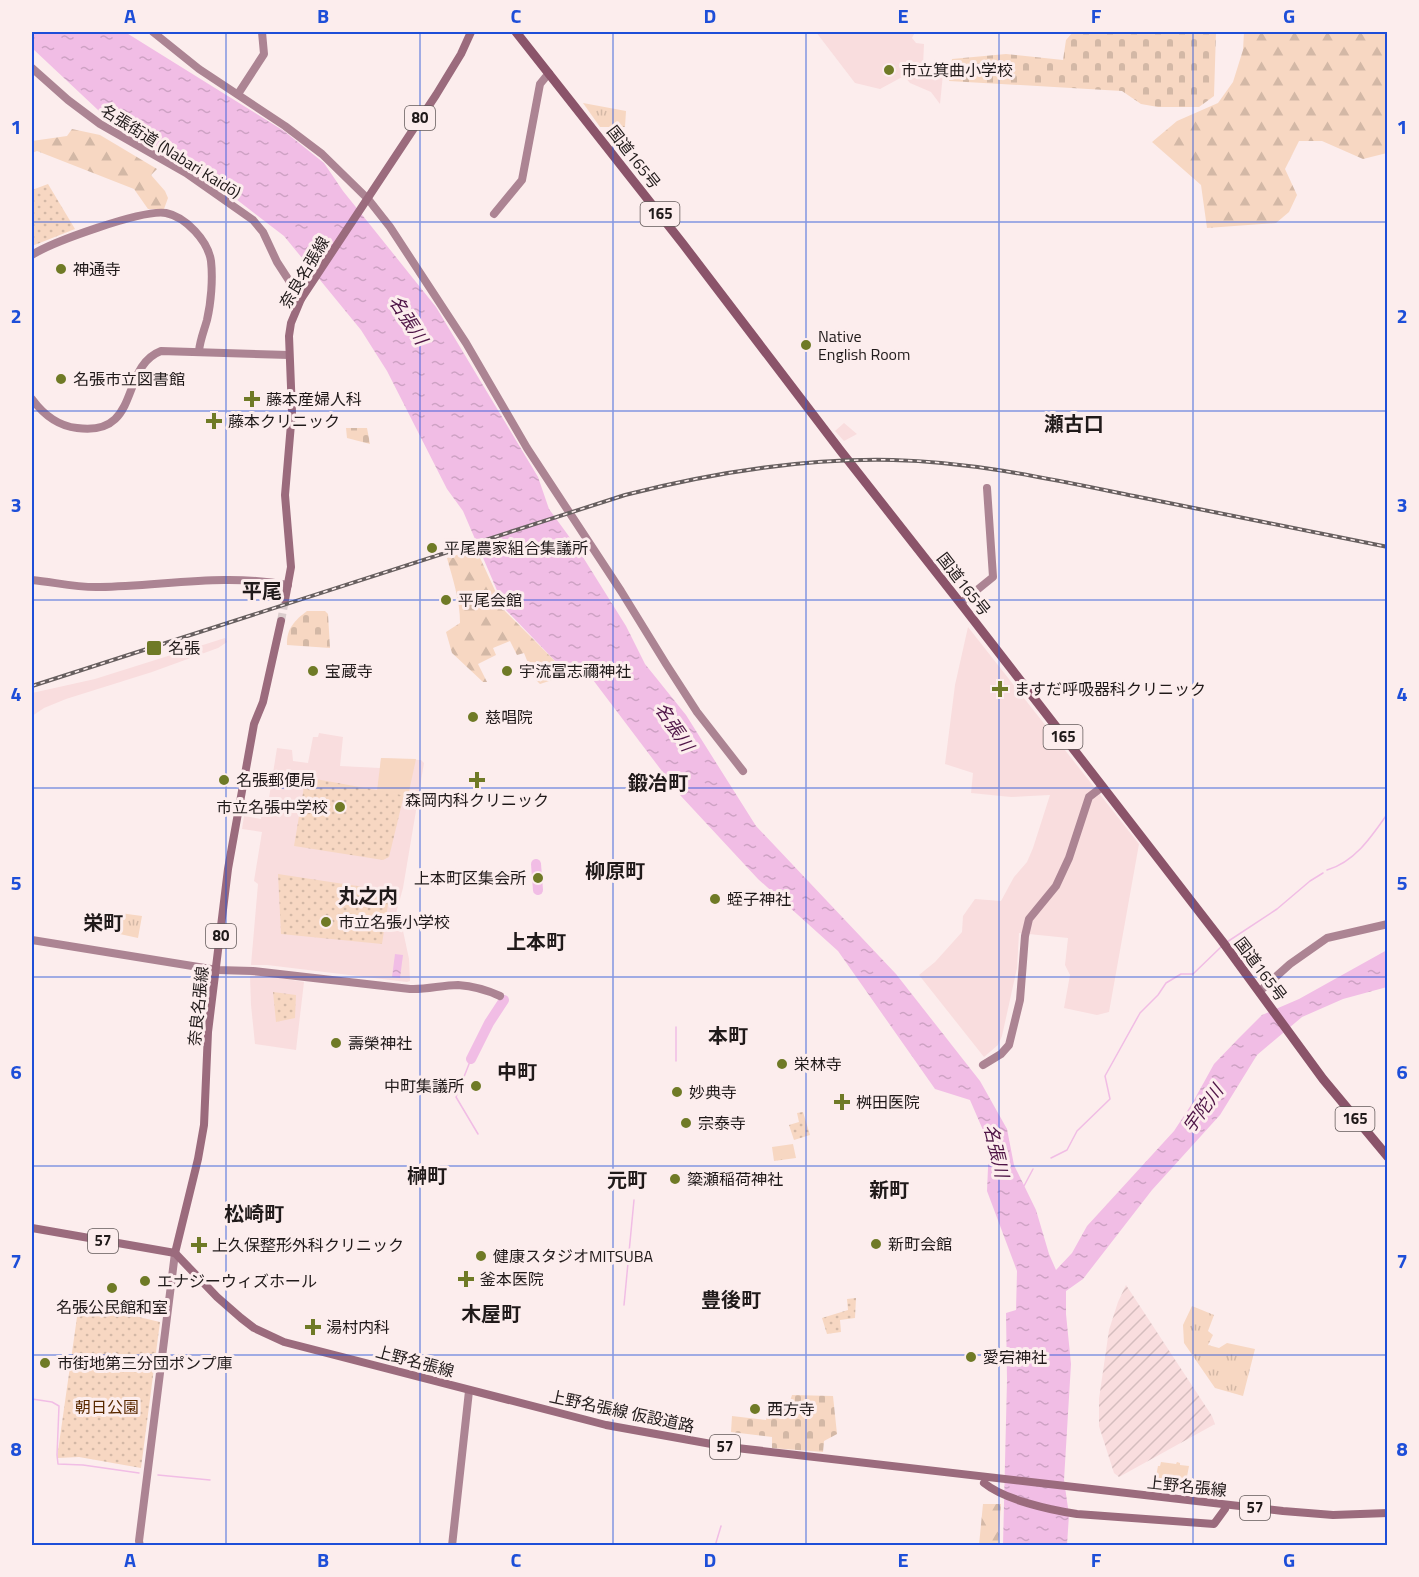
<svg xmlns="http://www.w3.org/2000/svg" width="1419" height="1577" font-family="'Titillium Web','Noto Sans JP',sans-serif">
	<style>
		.built { fill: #f9ddde }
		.industrial { fill: url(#industrial-furrows) }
		.grass { fill: url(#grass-tufts) }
		.forest { fill: url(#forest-firs) }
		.cemetery { fill: url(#cemetery-stones) }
		.park { fill: url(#park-dots) }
		.pitch { fill: #f7d7c2 }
		.water { fill: url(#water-ripples) }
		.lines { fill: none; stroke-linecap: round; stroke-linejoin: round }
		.stream { stroke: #f1bde5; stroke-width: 1.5 }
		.river { stroke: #f1bde5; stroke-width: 10 }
		.primary-tunnel { stroke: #dbcdcd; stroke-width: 8; stroke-dasharray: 8 4; stroke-linecap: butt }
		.secondary { stroke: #ac8493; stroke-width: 8 }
		.primary { stroke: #9b6b7d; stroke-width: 8 }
		.highway { stroke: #8b546a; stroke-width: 9 }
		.rail-casing { stroke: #675f5f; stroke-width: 4 }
		.rail { stroke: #fceded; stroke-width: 1.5; stroke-dasharray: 4.5; stroke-linecap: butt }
		.grid { fill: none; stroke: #1d4ed8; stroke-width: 1.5; stroke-opacity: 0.55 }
		.poi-dot { fill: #6f7a26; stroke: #fceded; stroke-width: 2 }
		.labels { text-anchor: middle; stroke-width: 6; stroke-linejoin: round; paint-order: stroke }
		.shield { fill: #fceded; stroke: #625959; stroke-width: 1.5 }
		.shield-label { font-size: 15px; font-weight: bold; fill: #201a1a }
		.poi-label { font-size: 16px; fill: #201a1a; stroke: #fceded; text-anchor: start }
		.street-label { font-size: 16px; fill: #201a1a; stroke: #fceded }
		.park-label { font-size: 16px; fill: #582900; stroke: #fceded }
		.water-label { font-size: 18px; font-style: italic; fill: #4e1446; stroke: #fceded }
		.quarter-label { font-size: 20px; font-weight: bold; fill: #201a1a; stroke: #fceded }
		.neatline { fill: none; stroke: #1d4ed8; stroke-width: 2 }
		.grid-label { font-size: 20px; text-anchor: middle; font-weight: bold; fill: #1d4ed8 }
	</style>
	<defs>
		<pattern id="industrial-furrows" width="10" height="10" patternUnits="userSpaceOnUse" patternTransform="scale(1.5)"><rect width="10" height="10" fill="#f9ddde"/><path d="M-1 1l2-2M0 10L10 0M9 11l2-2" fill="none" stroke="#d5bdbe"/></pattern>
		<pattern id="grass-tufts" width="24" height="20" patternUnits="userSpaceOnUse" patternTransform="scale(1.5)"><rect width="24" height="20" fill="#f7d7c2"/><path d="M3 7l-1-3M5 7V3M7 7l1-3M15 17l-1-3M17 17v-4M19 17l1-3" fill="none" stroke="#d3b8a6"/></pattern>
		<pattern id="forest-firs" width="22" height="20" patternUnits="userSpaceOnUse" patternTransform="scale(1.5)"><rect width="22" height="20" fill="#f7d7c2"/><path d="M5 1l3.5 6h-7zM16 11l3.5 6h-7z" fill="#d3b8a6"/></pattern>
		<pattern id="cemetery-stones" width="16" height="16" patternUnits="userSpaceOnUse" patternTransform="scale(1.5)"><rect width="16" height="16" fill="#f7d7c2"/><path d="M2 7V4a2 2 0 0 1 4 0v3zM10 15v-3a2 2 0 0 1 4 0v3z" fill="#d3b8a6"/></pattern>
		<pattern id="park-dots" width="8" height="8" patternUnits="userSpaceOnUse" patternTransform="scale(1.5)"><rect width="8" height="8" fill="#f7d7c2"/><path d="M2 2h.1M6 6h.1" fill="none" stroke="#d3b8a6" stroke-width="1.8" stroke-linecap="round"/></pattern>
		<pattern id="water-ripples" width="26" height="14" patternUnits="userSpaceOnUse" patternTransform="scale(1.5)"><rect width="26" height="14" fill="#f1bde5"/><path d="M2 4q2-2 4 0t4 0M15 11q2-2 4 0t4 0" fill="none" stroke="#cea2c4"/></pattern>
	</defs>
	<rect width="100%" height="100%" fill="#fceded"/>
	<g class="built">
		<path d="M816,32H915L912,38L916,43L924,44L923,66L943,74L940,104L931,92L910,83L904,76L880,89L855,83Z"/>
		<path d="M844,423L857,434L844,441L835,431Z"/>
		<path d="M968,627L1139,844L1109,1012L1097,1015L1064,1008L1070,975L1065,965L1068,938L1019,933L1017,968L1002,1036L998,1045L984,1057L919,975L935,962L962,932L963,916L975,899L1001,901L1014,877L1027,862L1033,848L1050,795L1011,797L971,793L973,773L945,764L955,685Z"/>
		<path d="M225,638L227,642L218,648L152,672L66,699L44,708L32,716V693L95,679Z"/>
		<path d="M319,733L343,737L340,766L380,768L381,758L421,760L424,763L403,888L395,917L402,926L409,959L410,981L407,982L267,965H251L258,884L254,881L262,832L242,829L244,816L261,819L264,797L269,798L277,748L292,750L293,761L308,763L313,737H318Z"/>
		<path d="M255,974L304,982L296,1050L255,1044L251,1005L250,976Z"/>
	</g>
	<path class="industrial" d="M1126,1285L1212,1416L1215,1424L1119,1477L1114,1473L1099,1426V1399L1109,1330L1118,1302Z"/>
	<g class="grass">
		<path d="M583,103L626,111L625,127H600Z"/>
		<path d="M120,913L142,916L138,938L115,933Z"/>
		<path d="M793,1144L796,1158L774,1161L772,1147Z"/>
		<path d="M1192,1306L1214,1315L1208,1331L1213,1335L1208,1345L1219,1348L1227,1343L1255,1349L1243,1396L1215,1388L1184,1343L1183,1325Z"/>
	</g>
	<g class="forest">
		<path d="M1244,32H1387V153L1363,159L1322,141H1299L1285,169L1297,195L1289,212L1276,223L1207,228L1201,185L1152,142L1177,121L1218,103L1233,82L1243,50Z"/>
		<path d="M72,129L100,135L157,169L151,175L165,191L168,198L164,209H148L134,189L37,151L32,153V141L67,136Z"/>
		<path d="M476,549L504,610L555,661L558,678L540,684L534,678L524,653L517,655L510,641L493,648L496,655L478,664L487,682H483L452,653L446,632L460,623C460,600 453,580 447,558Z"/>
		<path d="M983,1504H1001L998,1545H979Z"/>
	</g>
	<g class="cemetery">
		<path d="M1073,32H1216L1214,96L1199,107H1158L1141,104L1122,91L949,81L952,59L1006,54L1063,60L1066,40Z"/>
		<path d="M346,428H367L370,444L347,438Z"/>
		<path d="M307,611H325L328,614L330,648L287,645C286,629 295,620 307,611Z"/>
		<path d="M792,1395L833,1396L837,1434L824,1441L823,1452L772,1448V1437L731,1432L732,1416L766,1420L770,1402L790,1401Z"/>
	</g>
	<g class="park">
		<path d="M48,184L75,229L32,246V190Z"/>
		<path d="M310,778L404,795L389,857L383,860L294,846L305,781Z"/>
		<path d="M278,874L390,891L382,944L281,934Z"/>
		<path d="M273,992L296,995L295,1018L276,1022Z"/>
		<path d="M803,1112L810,1135L794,1140L789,1125L799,1122L797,1113Z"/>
		<path d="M856,1298L855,1318L840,1320L841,1332L827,1334L822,1318L848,1310L847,1299Z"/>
		<path d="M79,1303L160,1322L141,1468L79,1457L57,1458Z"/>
	</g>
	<g class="pitch">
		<path d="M381,758L416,759L408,796L377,791Z"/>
		<path d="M1161,1462L1176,1464L1177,1462L1180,1463V1465L1189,1466L1185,1487L1155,1482L1158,1466H1160Z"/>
	</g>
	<g class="water">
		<path d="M32,32H125L284,131L324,163L343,191L436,307L538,477L549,509L576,546L626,626L645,664L686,715L756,826L896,974L980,1081L1007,1129L1014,1165L1036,1210L1049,1254L1056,1270L1072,1253L1087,1226L1174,1131L1193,1102L1214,1064L1238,1039L1262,1015L1299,999L1387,950V987L1343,999L1302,1017L1257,1055L1220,1115L1152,1190L1083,1279L1066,1291V1314L1071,1364L1064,1480L1069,1515L1067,1545H1003L1007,1380L1006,1313L1016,1310L1017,1271L987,1191L989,1144L970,1100L935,1089L838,951L758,879L680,795L581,664L560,666L505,609L463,511L447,489L387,371L361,330L284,236L210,179L114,125L32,48Z"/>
		<path d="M395,954L403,955L400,978L392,977Z"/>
	</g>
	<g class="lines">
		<g class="stream">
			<path d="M1327,870C1355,862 1372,836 1388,813"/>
			<path d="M1227,942L1277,909L1310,881L1323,873"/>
			<path d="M676,1027V1061"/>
			<path d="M471,1059L456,1097L478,1134"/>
			<path d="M1051,1158L1067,1150L1077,1131L1110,1099L1105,1076L1140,1013L1158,995L1166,983L1181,974H1193L1221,947"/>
			<path d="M1024,1186L1033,1169"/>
			<path d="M624,1305L634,1200"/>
			<path d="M32,1399L52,1402L59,1406L57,1455L58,1464L83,1465L139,1473"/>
			<path d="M158,1475L210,1480"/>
			<path d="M715,1546L721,1526"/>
		</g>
		<g class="river">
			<path d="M536,864L538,890"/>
			<path d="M471,1059L489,1023L504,1000"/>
		</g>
		<path class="primary-tunnel" d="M281,621L285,600"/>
		<g class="secondary">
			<path d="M153,32L199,69L285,126L322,154L368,199L390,227L466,343L527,448L621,591L666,664L697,712L743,771"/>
			<path d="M32,68L68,100L100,124L186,173L253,220L263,232L277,262L301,299"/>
			<path d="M238,94L264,54L262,32"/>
			<path d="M494,214L522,180L540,84L549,73"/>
			<path d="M32,255C52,242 143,209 166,213C186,217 208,241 211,261C213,279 211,303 207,320C204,331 200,340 199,351"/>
			<path d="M32,399C43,414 58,426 77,428C142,437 119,367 161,351L289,355"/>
			<path d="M32,580C54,582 77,588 100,587C163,586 225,573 288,585"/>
			<path d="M961,603L993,577L987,488"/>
			<path d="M32,940L217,970L253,971L410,989C426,990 442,985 458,985C472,986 487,990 500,996"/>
			<path d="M1260,991L1290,964L1327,938L1388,924"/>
			<path d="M983,1065L1001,1054L1009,1045L1020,1000L1025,936L1029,919L1056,886L1069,858L1089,797L1102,787"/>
			<path d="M140,1546L139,1541L175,1253"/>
			<path d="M452,1546L469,1391"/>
		</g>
		<g class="primary">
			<path d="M285,600L291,567L285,495L292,412L289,336L291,323L301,299L436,95L461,54L471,32"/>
			<path d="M32,1228L175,1253L217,1297L241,1318L254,1328L284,1342L606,1425L728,1447L1283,1511L1333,1515L1388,1513"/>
			<path d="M175,1253L198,1159L204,1125L208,1032L228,869L254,724L263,702L281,621"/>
			<path d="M984,1483C1005,1500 1050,1510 1077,1514L1214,1524L1225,1509"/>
		</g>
		<path class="highway" d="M516,32L683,244L840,450L965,609L1222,941L1323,1079L1388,1157"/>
		<defs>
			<path id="rail" d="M32,686L625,495C711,473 804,458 893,460C975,462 1055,480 1134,496C1219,513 1303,530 1388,547"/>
		</defs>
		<use href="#rail" class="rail-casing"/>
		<use href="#rail" class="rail"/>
	</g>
	<path class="grid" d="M226,32V1546M420,32V1546M613,32V1546M806,32V1546M999,32V1546M1193,32V1546M32,222H1388M32,411H1388M32,600H1388M32,788H1388M32,977H1388M32,1166H1388M32,1355H1388"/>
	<g class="poi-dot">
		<circle cx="889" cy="70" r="6"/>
		<circle cx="61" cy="269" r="6"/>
		<circle cx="806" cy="345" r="6"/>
		<circle cx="61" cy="379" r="6"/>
		<path d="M249 390h6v6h6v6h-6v6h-6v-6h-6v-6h6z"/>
		<path d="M211 412h6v6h6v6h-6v6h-6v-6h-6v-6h6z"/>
		<circle cx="432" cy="548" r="6"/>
		<circle cx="446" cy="600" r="6"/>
		<rect x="146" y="640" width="16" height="16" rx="3"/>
		<circle cx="313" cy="671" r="6"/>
		<circle cx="507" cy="671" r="6"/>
		<path d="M997 680h6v6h6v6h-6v6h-6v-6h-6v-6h6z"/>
		<circle cx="473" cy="717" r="6"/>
		<circle cx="224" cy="780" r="6"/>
		<path d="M474 771h6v6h6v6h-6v6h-6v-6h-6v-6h6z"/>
		<circle cx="340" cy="807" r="6"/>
		<circle cx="538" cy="878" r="6"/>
		<circle cx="715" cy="899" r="6"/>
		<circle cx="326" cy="922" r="6"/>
		<circle cx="336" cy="1043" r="6"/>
		<circle cx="782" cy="1064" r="6"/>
		<circle cx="476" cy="1086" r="6"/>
		<circle cx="677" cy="1092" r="6"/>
		<path d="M839 1093h6v6h6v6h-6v6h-6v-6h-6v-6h6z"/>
		<circle cx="686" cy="1123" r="6"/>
		<circle cx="675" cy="1179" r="6"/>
		<circle cx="876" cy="1244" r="6"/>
		<path d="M196 1236h6v6h6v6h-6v6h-6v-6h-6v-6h6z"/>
		<circle cx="481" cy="1256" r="6"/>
		<path d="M463 1270h6v6h6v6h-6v6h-6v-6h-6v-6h6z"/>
		<circle cx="145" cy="1281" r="6"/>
		<circle cx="112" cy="1288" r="6"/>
		<path d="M310 1318h6v6h6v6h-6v6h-6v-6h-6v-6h6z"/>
		<circle cx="971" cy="1357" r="6"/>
		<circle cx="45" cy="1363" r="6"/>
		<circle cx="755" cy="1409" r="6"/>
	</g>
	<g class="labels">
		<g class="shield">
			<rect x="405" y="106" width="30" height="24" rx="4.5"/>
			<rect x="640.5" y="202" width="39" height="24" rx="4.5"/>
			<rect x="1043.5" y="725" width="39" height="24" rx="4.5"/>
			<rect x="206" y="924" width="30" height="24" rx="4.5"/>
			<rect x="1335.5" y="1107" width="39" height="24" rx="4.5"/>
			<rect x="88" y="1229" width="30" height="24" rx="4.5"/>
			<rect x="710" y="1435" width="30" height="24" rx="4.5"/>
			<rect x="1240" y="1496" width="30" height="24" rx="4.5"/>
		</g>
		<g class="shield-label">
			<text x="420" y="123">80</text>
			<text x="660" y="219">165</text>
			<text x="1063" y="742">165</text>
			<text x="221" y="941">80</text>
			<text x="1355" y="1124">165</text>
			<text x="103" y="1246">57</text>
			<text x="725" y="1452">57</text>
			<text x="1255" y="1513">57</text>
		</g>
		<g class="poi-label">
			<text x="901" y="76">市立箕曲小学校</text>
			<text x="73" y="275">神通寺</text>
			<text x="818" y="342">Native<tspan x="818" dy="18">English Room</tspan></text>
			<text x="73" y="385">名張市立図書館</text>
			<text x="266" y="405">藤本産婦人科</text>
			<text x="228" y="427">藤本クリニック</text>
			<text x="444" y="554">平尾農家組合集議所</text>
			<text x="458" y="606">平尾会館</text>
			<text x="168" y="654">名張</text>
			<text x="325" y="677">宝蔵寺</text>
			<text x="519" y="677">宇流冨志禰神社</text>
			<text x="1014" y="695">ますだ呼吸器科クリニック</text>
			<text x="485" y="723">慈唱院</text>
			<text x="236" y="786">名張郵便局</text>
			<text x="477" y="806" text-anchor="middle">森岡内科クリニック</text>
			<text x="328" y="813" text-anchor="end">市立名張中学校</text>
			<text x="526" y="884" text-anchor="end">上本町区集会所</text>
			<text x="727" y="905">蛭子神社</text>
			<text x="338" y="928">市立名張小学校</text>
			<text x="348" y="1049">壽榮神社</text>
			<text x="794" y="1070">栄林寺</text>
			<text x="464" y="1092" text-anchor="end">中町集議所</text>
			<text x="689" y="1098">妙典寺</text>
			<text x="856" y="1108">桝田医院</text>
			<text x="698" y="1129">宗泰寺</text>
			<text x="687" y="1185">簗瀬稲荷神社</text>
			<text x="888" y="1250">新町会館</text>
			<text x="212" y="1251">上久保整形外科クリニック</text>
			<text x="493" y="1262">健康スタジオMITSUBA</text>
			<text x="480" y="1285">釜本医院</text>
			<text x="157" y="1287">エナジーウィズホール</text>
			<text x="112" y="1313" text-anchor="middle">名張公民館和室</text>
			<text x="326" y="1333">湯村内科</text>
			<text x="983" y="1363">愛宕神社</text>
			<text x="57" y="1369">市街地第三分団ポンプ庫</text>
			<text x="767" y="1415">西方寺</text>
		</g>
		<g class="street-label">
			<text transform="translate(171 151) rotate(32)" y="6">名張街道 (Nabari Kaidō)</text>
			<text transform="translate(634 157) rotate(52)" y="6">国道165号</text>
			<text transform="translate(304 272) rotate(-59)" y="6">奈良名張線</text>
			<text transform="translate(964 584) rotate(52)" y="6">国道165号</text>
			<text transform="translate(1261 969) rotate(53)" y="6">国道165号</text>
			<text transform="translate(198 1006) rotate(-84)" y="6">奈良名張線</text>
			<text transform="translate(415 1361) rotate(15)" y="6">上野名張線</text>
			<text transform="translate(622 1411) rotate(12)" y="6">上野名張線 仮設道路</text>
			<text transform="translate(1187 1486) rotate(6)" y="6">上野名張線</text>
		</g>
		<g class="park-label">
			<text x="107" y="1413">朝日公園</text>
		</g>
		<g class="water-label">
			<text transform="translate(408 320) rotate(57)" y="6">名張川</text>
			<text transform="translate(674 727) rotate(56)" y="6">名張川</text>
			<text transform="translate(1203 1109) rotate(-54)" y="6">宇陀川</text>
			<text transform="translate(996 1151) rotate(77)" y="6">名張川</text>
		</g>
		<g class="quarter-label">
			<text x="1074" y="431">瀬古口</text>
			<text x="262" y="598">平尾</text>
			<text x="658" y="790">鍛冶町</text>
			<text x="615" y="878">柳原町</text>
			<text x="368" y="903">丸之内</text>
			<text x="103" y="930">栄町</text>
			<text x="536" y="949">上本町</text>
			<text x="728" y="1043">本町</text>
			<text x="517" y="1079">中町</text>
			<text x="427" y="1183">榊町</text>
			<text x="627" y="1187">元町</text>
			<text x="889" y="1197">新町</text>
			<text x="254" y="1221">松崎町</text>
			<text x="731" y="1307">豊後町</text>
			<text x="491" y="1321">木屋町</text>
		</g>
	</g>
	<rect width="1419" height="1577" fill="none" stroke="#fceded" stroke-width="66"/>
	<rect x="33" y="33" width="1353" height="1511" class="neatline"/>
	<g class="grid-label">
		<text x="130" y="23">A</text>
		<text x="323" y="23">B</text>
		<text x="516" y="23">C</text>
		<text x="710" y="23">D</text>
		<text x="903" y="23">E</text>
		<text x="1096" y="23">F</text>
		<text x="1289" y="23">G</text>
		<text x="16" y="134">1</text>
		<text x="1402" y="134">1</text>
		<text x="16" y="323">2</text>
		<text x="1402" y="323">2</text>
		<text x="16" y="512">3</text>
		<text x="1402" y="512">3</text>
		<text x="16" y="701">4</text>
		<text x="1402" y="701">4</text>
		<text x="16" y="890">5</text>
		<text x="1402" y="890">5</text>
		<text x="16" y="1079">6</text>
		<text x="1402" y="1079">6</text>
		<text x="16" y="1268">7</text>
		<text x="1402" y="1268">7</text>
		<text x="16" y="1456">8</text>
		<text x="1402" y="1456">8</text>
		<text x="130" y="1567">A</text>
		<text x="323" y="1567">B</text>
		<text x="516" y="1567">C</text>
		<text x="710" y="1567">D</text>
		<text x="903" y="1567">E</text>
		<text x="1096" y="1567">F</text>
		<text x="1289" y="1567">G</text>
	</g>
</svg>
